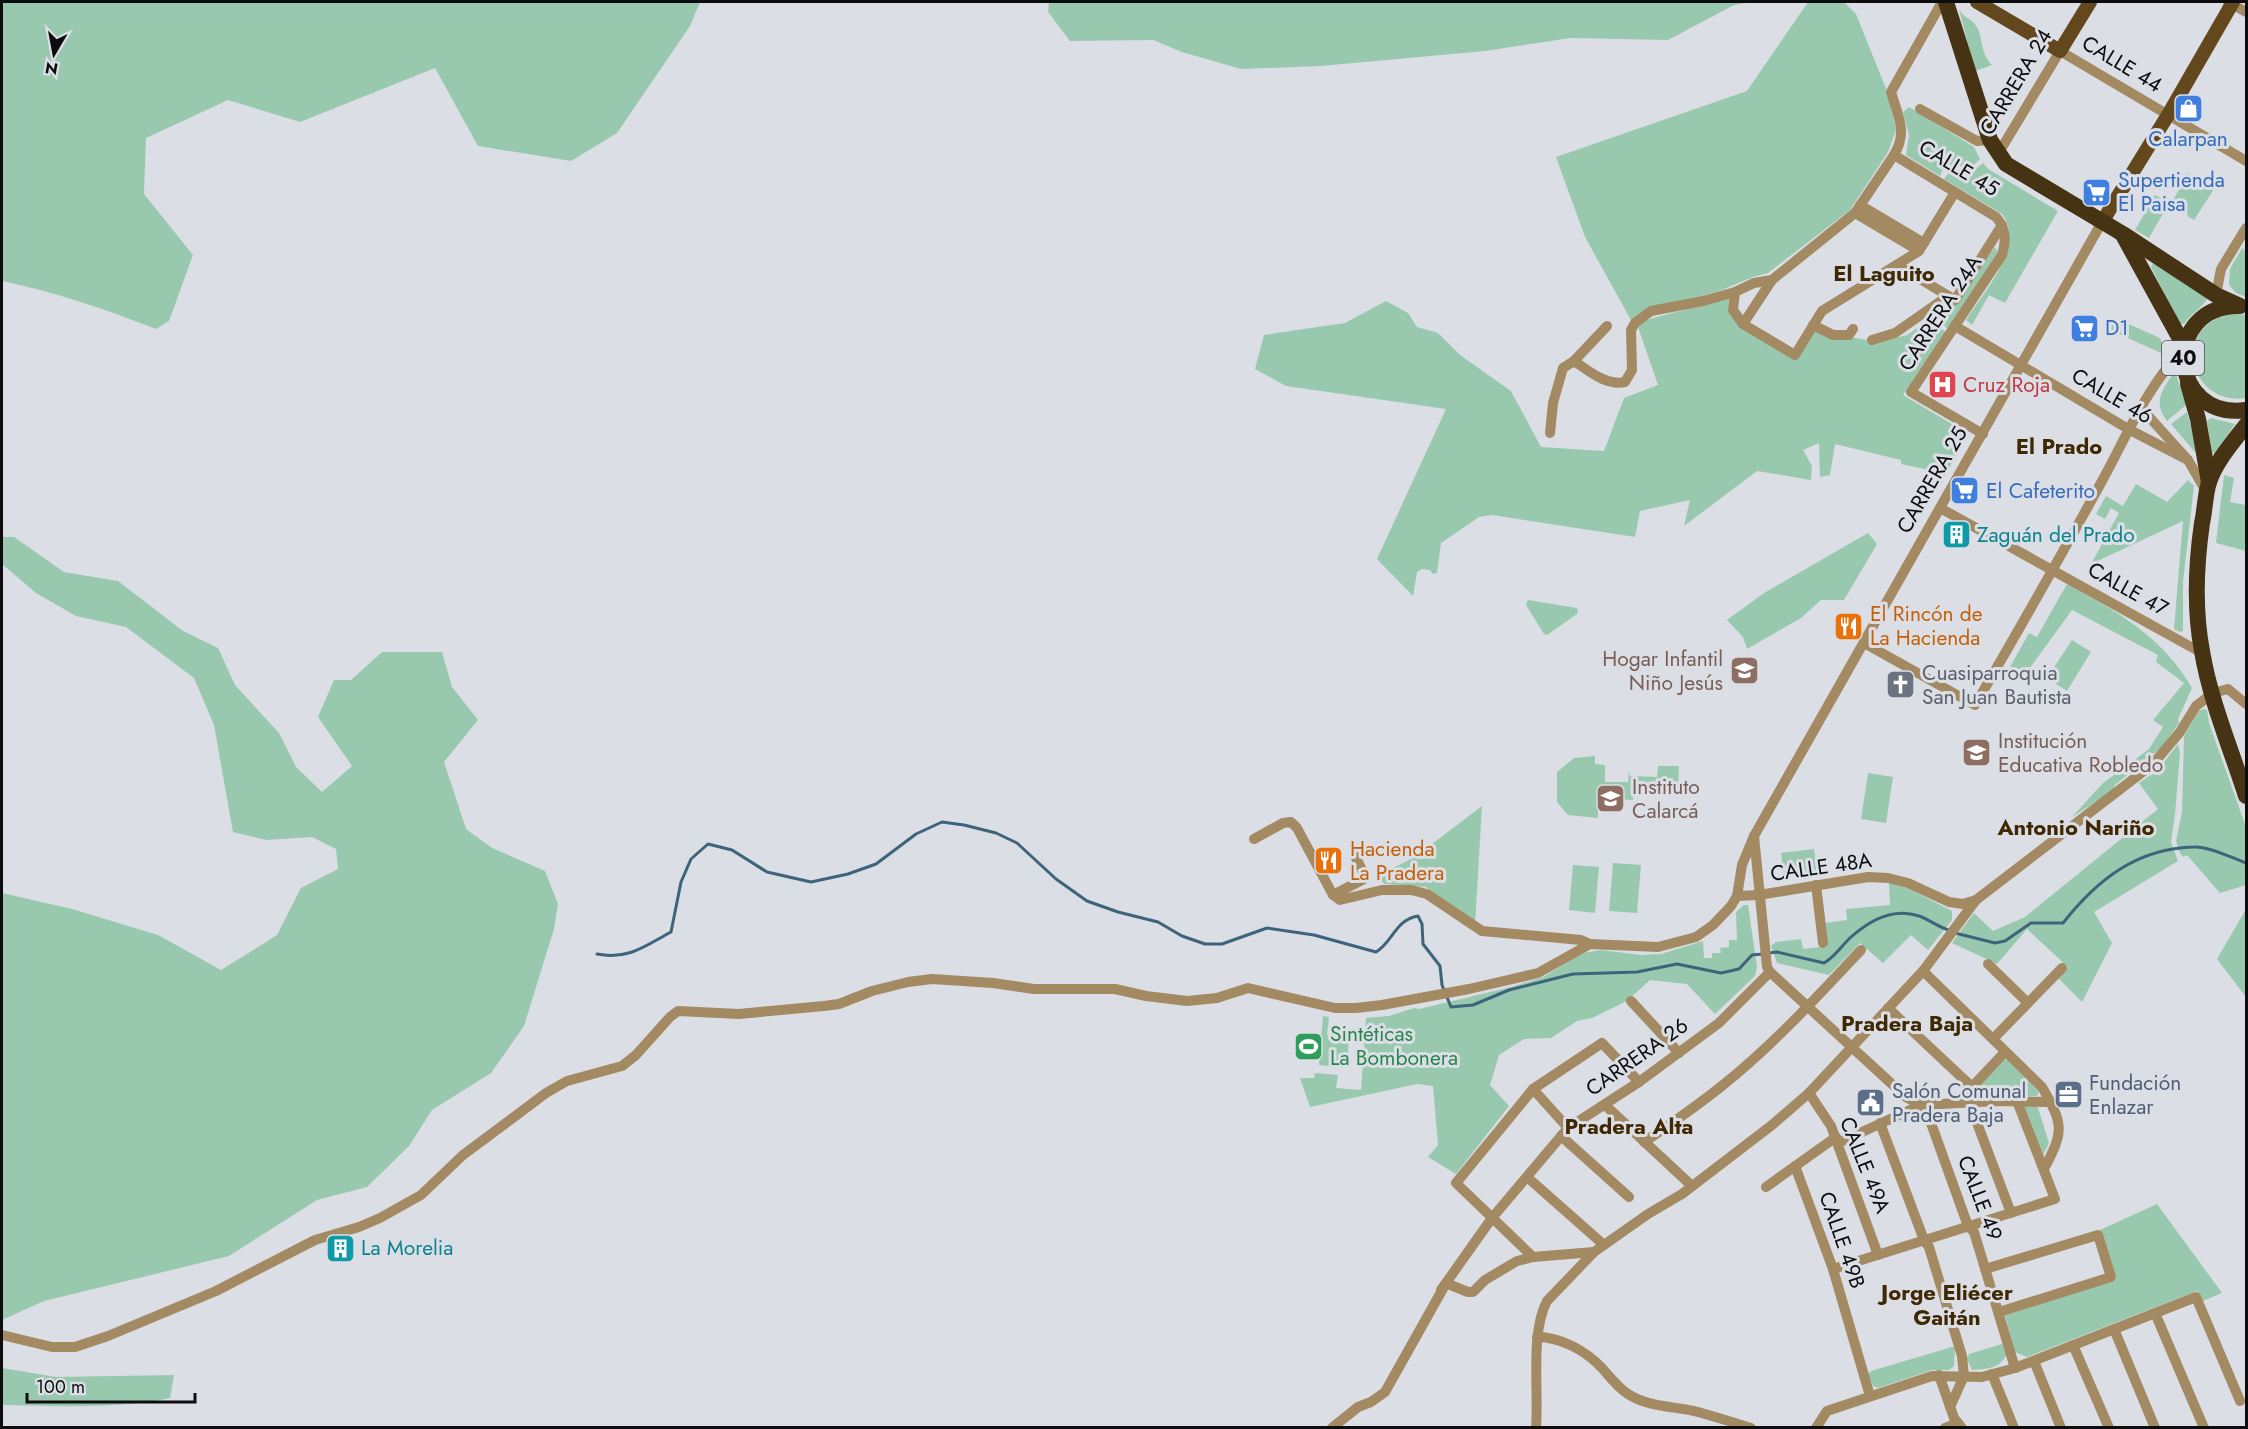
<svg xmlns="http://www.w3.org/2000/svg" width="2248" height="1429" font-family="Jost,sans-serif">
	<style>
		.green { fill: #98c9af }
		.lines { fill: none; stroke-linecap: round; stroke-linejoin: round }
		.stream { stroke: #3d647b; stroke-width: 3 }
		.minor { stroke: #a38a63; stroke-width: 10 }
		.major { stroke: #62481c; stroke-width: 14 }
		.highway { stroke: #463313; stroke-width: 16 }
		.labels { text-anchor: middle; stroke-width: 6; stroke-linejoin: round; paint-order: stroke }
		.shield { fill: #dbdee4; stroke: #4b4c50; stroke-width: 1.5 }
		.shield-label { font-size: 20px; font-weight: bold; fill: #0d0d10 }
		.street-label { font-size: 21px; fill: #0d0d10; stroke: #dbdee4 }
		.shop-label { font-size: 21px; fill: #366cbe; stroke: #dbdee4; text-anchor: start }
		.health-label { font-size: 21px; fill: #be3a42; stroke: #dbdee4; text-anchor: start }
		.culture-label { font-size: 21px; fill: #0d838f; stroke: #dbdee4; text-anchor: start }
		.food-label { font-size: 21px; fill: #c56008; stroke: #dbdee4; text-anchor: start }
		.education-label { font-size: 21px; fill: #785e54; stroke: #dbdee4; text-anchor: start }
		.worship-label { font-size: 21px; fill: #5b616d; stroke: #dbdee4; text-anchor: start }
		.leisure-label { font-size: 21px; fill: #27864d; stroke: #dbdee4; text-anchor: start }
		.service-label { font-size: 21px; fill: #4e5e75; stroke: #dbdee4; text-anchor: start }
		.neighbourhood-label { font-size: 22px; font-weight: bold; fill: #3f2803; stroke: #dbdee4 }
	</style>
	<rect width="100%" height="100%" fill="#dbdee4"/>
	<g class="green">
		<path d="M2,2H700L690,26L617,133L571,161L478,146L435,68L300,122L228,100L146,138L144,194L193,255L169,321L156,329C105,309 55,292 2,281Z"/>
		<path d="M1049,2H1751L1734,5L1668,40L1571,38L1485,51L1321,66L1241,69L1182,52L1153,40L1070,41L1048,12Z"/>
		<path d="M1808,2H1844L1856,14L1889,96L1896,130L1888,152L1850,210L1768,273L1753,277L1719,291L1679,302L1632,322L1585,237L1556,157L1747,91Z"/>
		<path d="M1959,9C1963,17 1969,18 1974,23C1985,36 1978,51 1992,65L1975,71Z"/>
		<path d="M1909,107L1974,147L1980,159L1971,168L1951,165L1942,171L1940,176L1906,155L1909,135L1903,112Z"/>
		<path d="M1983,163L1988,169L2058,211L2005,303L1989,295L1972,325L1966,320C1983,293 2026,246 2002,214L1944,179L1952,169L1972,172Z"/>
		<path d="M2188,173L2214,189L2194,220L2187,216L2188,213L2171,204Z"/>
		<path d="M2155,195L2169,203L2149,238L2135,230Z"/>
		<path d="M1995,247L1998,252L1948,329L1932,316L1951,300L1956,303Z"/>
		<path d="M2242,248L2246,251V297L2236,293L2229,285L2230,269Z"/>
		<path d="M2153,263L2208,297C2205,305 2190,315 2184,324L2179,323L2151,267Z"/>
		<path d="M1729,298L1728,310L1731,315L1793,359L1814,331L1867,340L1870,344L1907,335L1929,320L1946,332L1903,395L1967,433L1941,484L1932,480L1934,471L1901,464V460L1835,444L1830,475L1820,477L1819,443L1803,450L1812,466L1811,480L1757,471L1684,526L1690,500L1640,511L1635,537L1492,515L1479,517L1441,543L1437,573L1433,574L1430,570L1422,569L1417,572L1413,596L1377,559L1446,409L1286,386L1255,369L1264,335L1345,323L1386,301L1408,313L1417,327L1438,333L1460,355L1511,391L1541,447L1604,451L1624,398L1658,385L1638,327L1642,321Z"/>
		<path d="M2236,314L2246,315V398C2199,406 2172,346 2214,320C2221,316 2229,315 2236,314Z"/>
		<path d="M2115,318L2160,338L2164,348L2161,353L2110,330Z"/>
		<path d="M2175,371L2186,405L2167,421C2152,401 2163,389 2175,371Z"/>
		<path d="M2187,412L2197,448L2195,452L2171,424Z"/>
		<path d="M2211,418L2235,424L2214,454L2212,453L2207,421Z"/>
		<path d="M2224,475L2234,478L2230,502L2246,505V551L2216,543Z"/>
		<path d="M2188,480L2194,486L2183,582V631L2180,632L2174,629L2183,521L2091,564L2119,513L2111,508L2105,519L2096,514L2106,496L2123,506L2136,484L2167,502Z"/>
		<path d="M1868,533L1877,544L1844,600H1821L1801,618L1747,649L1743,637L1727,620L1764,593Z"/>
		<path d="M2,537H14L64,572L118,581L183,631L218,648L235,685L279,733L296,767L322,792L352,766L318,717L334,680H351L382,652H442L452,687L478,720L444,762L466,829L492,848L545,871L558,904L554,929L524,1026L491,1073L432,1110L409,1146L367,1187L317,1200L229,1256L44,1301L2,1320V893L72,909L158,935L221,970L277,935L301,888L338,869L336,849L312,837L266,840L233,832L214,725L194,678L126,627L76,616L36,593L2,564Z"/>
		<path d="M2067,584C2118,612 2162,636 2192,688L2178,719L2179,723L2162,747L2116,784L2111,792L2072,817L2103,783L2149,749L2163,727L2153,720L2184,683L2156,662L2158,655L2072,610L2024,676L2010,667L2029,633L2037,637Z"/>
		<path d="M1528,600L1577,608L1578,611L1577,614L1547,635L1544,634L1526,605Z"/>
		<path d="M2072,640L2091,652L2067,691L2047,678Z"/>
		<path d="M2203,709L2207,710L2209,723L2246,827V885L2220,893L2187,855L2183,857L2179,851L2176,841L2182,812L2184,736L2199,711Z"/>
		<path d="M2178,744L2180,753L2175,814L2171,842L2178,861L2094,912L2112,943L2082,1002L2058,978L2068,967L2027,929L1997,964L1952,943L1974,913L1993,931L2025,917L2158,809L2139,783L2158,770Z"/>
		<path d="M1595,756V764L1605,765V782H1628L1629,771L1630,776L1657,777L1658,766H1679L1678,792L1634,791L1633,800L1618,799V806L1598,805V818L1568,815L1557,802V772L1574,758Z"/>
		<path d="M1868,773L1893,777L1886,823L1861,819Z"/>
		<path d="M1482,806L1475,924L1426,887L1385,884L1375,877L1415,857Z"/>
		<path d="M1814,849L1817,870L1784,875L1781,853Z"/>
		<path d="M1613,863L1641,865L1637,913L1609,911Z"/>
		<path d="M1573,865L1599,867L1595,913L1569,910Z"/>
		<path d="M1889,883L1907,888L1952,911V920L1928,950L1911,935L1883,963L1860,943L1829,975L1777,963L1771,946L1776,942L1801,939L1803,949L1827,946L1825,923L1847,920L1846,909L1890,905Z"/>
		<path d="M1744,905H1748L1757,967L1755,976L1715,1014L1687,984L1650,980L1627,1001L1592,1018L1577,1021L1551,1038L1524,1039L1499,1055L1490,1085L1509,1106L1456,1174L1428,1157L1438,1145L1433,1086L1417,1084L1310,1107L1300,1078H1314L1315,1073L1338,1075L1336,1088L1361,1090L1366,1018L1389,1016L1414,1008L1419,1009L1511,987L1543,977L1583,953L1601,950L1641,955L1661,954L1703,941L1704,958H1712V953H1721L1720,948L1729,947V940H1737L1736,912Z"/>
		<path d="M2246,909V997L2217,959Z"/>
		<path d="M1323,1016L1329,1017L1327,1035L1349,1037L1347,1068L1319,1065Z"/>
		<path d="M2005,1060H2008L2039,1091L2037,1096H1996L1978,1091L1979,1086Z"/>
		<path d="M2037,1105L2049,1143L2043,1155L2024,1106Z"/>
		<path d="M2157,1204L2222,1293L2203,1301L2197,1291L2027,1357L2015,1352L2005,1315L2116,1280L2100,1230Z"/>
		<path d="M2002,1344L2007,1354C1998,1370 1989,1368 1972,1370L1967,1359L1969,1354Z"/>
		<path d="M1952,1347H1955L1954,1366L1949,1370H1932L1878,1388L1873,1386L1868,1374L1871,1371Z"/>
		<path d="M2,1368L56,1377L174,1375L170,1398C120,1409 53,1406 2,1405Z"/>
	</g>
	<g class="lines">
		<g class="stream">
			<path d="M1955,933L1995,943L2005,941L2031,923H2063C2097,880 2137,848 2194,847C2208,846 2233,858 2246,863"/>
			<path d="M1769,953L1777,952L1824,963C1836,956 1841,946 1851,937C1870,920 1893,907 1919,916C1930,920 1938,927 1949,930"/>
			<path d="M597,954C629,960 645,946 671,932L681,882L691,859L708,844L732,850L767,872L811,882L848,874L876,864L916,834L942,822L964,825L996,833L1017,843L1056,879L1087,901L1118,912L1158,922L1182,936L1205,944H1222L1267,928L1314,935L1376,952C1393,942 1395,920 1418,916L1422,924L1423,944L1440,966L1442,985L1451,1007L1473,1005L1509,990L1573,974L1637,972L1677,964L1721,973L1739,969L1752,955L1763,954"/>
		</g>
		<g class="minor">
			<path d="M2228,2L2246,12"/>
			<path d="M1920,109L1977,141L1990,140"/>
			<path d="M1998,154L2060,51L2246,161"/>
			<path d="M1894,155L1996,217C2007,230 2006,240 2002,255L1911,392L1983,434"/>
			<path d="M1860,205L1924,243"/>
			<path d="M1855,213L1919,251"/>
			<path d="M1897,265L1955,300L2002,225"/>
			<path d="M1772,280L1754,283L1735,292L1733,310L1743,324L1795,355L1822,311L1919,251L1955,192"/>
			<path d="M2216,295L2221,269L2246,228"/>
			<path d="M1743,324L1772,280L1855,213L1894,155C1908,132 1898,116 1891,92L1942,2"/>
			<path d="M1813,325L1833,335H1849L1853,329"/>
			<path d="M1955,326L2130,430L2188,460"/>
			<path d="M1872,340L1895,333L1948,296"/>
			<path d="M1574,361L1607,326"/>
			<path d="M2142,409L2188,460L2207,493"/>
			<path d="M1550,433L1553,403L1563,368L1574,361C1589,371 1606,386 1625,382L1632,370L1631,330L1635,323L1651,311L1703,301L1735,292"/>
			<path d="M1940,508L2202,653"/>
			<path d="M1864,643L1975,705C2018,631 2061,556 2102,481C2125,439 2150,381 2184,349"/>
			<path d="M1754,836L1767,967L1770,972L1906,1097L1921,1105L1927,1112L1968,1226L1974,1232L2015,1368"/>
			<path d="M1254,839L1283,823L1291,822L1297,828L1333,895L1340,900L1382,890H1411L1427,894L1482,931L1581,940L1590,944"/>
			<path d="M1816,885L1823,943"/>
			<path d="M1333,895L1366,878L1355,856"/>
			<path d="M1737,896L1759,895L1868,877L1888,878L1908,883L1949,902L1963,904L1976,900"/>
			<path d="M1988,964L2028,1003"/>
			<path d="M1923,971L2042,1087C2064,1125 2064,1131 2044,1169"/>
			<path d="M1631,1001L1679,1053"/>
			<path d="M1888,1008L1972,1087"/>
			<path d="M1993,1039L2062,968"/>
			<path d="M2005,1052L1972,1087L1974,1115L2011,1213"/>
			<path d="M1533,1089L1568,1128"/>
			<path d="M1809,1093L1831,1126L1878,1255"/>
			<path d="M1605,1105L1692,1186"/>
			<path d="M1880,1123L1924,1240L1929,1247L1962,1356L1964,1376L1950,1407"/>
			<path d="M1561,1136L1629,1197"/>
			<path d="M1644,1142C1671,1124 1698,1105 1723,1085C1773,1045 1817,997 1861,950"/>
			<path d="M1838,1143L1921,1105L1997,1101L2049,1102"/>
			<path d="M1795,1166L1833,1269L1870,1396"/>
			<path d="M1527,1177L1604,1245"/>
			<path d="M1766,1187L1836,1137"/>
			<path d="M1533,1257L1456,1183L1533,1089L1602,1043L1639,1082"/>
			<path d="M1833,1269L2055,1199L2017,1101"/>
			<path d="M1985,1269L2098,1235L2111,1277L1999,1312"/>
			<path d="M1441,1290L1492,1218L1568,1128L1639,1082L1719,1023L1770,972"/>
			<path d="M2155,1313L2204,1428"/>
			<path d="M2114,1329L2155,1428"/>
			<path d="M2,1335L52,1347H75L108,1336L216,1291L315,1240L359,1227L380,1218L421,1195L463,1155L546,1093L567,1081L622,1066L636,1055L670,1017L678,1011L739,1014L824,1006L839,1004L872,991L908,982L932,979L993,983L1034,989H1115L1146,996L1187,1001L1217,998L1248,988L1335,1008H1356L1382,1005L1469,989L1538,973L1590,944L1658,947L1696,937L1713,925L1731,906L1737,896L1742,865L1754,836L2102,222"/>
			<path d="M1537,1337C1561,1337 1586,1351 1602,1368C1610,1377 1617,1387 1628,1394C1648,1407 1671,1406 1694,1411C1713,1416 1732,1422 1751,1428"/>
			<path d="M2073,1345L2109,1428"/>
			<path d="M2034,1361L2061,1428"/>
			<path d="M1992,1374L2014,1428"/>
			<path d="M1939,1375L1954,1418L1962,1428"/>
			<path d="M1332,1428L1358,1407L1371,1402L1385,1392L1445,1285L1448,1284L1468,1292H1473L1485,1280L1517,1261L1533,1257L1594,1252"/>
			<path d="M1536,1428C1539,1390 1530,1333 1547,1301L1594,1252L1648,1214L1682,1194L1772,1125L1809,1093L1923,971L1976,900L2153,764L2180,732L2196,706L2213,693L2228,689L2246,704"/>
			<path d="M1816,1428L1827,1411L1932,1376L1982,1377L2015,1368L2196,1297L2240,1401"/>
			<path d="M1945,1428L1958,1423"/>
		</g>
		<g class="major">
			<path d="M1977,2L2060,51L2090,2"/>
			<path d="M2102,222L2168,115L2233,2"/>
		</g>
		<g class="highway">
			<path d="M1946,2L1990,140L2006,164L2123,234L2216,295L2238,305"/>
			<path d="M2123,235L2184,346"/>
			<path d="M2240,306C2160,305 2169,421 2246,410"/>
			<path d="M2188,384L2198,419L2209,482"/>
			<path d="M2246,425C2233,442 2216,461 2209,482C2205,495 2205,510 2202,523C2196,565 2194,609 2202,651C2210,700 2231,749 2246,796"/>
		</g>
	</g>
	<defs>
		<symbol id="shop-square" viewBox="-11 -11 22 22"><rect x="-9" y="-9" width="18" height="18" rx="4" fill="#3f7fe0" stroke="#dbdee4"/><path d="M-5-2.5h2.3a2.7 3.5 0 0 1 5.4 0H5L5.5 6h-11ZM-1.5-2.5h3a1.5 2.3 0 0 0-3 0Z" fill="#fff"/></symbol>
		<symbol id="supermarket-square" viewBox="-11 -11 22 22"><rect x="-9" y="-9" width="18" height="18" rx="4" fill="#3f7fe0" stroke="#dbdee4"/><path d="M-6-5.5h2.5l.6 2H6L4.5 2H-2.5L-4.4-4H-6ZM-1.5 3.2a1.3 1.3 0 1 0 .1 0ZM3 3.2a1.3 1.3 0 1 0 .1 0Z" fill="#fff"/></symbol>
		<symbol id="hospital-square" viewBox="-11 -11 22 22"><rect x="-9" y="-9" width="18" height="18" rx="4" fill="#e0444e" stroke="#dbdee4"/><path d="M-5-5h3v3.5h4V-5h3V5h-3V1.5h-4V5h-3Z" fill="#fff"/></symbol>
		<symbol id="building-square" viewBox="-11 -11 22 22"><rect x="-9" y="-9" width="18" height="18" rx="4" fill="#0f9aa8" stroke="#dbdee4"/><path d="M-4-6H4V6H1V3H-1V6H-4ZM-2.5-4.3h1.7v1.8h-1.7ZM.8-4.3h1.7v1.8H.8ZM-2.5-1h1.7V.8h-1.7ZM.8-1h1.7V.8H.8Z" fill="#fff"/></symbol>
		<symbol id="restaurant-square" viewBox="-11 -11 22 22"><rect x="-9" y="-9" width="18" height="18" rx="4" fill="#e8710a" stroke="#dbdee4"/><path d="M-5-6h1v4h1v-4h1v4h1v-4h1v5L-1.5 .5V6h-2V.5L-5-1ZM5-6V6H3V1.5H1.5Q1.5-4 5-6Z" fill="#fff"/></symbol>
		<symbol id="school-square" viewBox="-11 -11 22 22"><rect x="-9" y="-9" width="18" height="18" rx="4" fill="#8d6e63" stroke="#dbdee4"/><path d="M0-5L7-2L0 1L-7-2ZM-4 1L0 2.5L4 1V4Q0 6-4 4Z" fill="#fff"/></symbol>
		<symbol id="church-square" viewBox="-11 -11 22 22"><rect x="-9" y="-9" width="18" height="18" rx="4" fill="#6b7280" stroke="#dbdee4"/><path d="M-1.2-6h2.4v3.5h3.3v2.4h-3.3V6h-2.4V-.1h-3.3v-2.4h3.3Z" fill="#fff"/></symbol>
		<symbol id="university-square" viewBox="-11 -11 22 22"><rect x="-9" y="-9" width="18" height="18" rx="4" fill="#8d6e63" stroke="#dbdee4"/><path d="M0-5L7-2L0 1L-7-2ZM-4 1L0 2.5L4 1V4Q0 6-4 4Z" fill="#fff"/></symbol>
		<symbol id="stadium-square" viewBox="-11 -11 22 22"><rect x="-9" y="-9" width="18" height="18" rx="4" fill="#2e9e5b" stroke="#dbdee4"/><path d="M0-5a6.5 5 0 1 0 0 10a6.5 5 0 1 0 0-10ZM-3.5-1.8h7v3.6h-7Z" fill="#fff"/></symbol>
		<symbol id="office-square" viewBox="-11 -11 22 22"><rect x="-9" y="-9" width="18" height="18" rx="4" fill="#5c6f8a" stroke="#dbdee4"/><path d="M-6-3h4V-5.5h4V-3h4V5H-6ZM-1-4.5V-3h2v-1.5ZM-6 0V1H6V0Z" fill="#fff"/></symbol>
		<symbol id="civic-square" viewBox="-11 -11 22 22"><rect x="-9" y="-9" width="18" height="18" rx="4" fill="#5c6f8a" stroke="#dbdee4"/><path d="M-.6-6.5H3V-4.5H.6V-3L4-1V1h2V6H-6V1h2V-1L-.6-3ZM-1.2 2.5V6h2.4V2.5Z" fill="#fff"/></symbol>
	</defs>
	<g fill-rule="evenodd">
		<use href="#shop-square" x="2172" y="92" width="33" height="33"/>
		<use href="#supermarket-square" x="2080" y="176" width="33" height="33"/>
		<use href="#supermarket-square" x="2068" y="312" width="33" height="33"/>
		<use href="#hospital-square" x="1926" y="368" width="33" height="33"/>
		<use href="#supermarket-square" x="1948" y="474" width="33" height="33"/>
		<use href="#building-square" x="1940" y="518" width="33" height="33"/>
		<use href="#restaurant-square" x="1832" y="610" width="33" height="33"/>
		<use href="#school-square" x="1728" y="654" width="33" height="33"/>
		<use href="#church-square" x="1884" y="668" width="33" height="33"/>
		<use href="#university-square" x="1960" y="736" width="33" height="33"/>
		<use href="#university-square" x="1594" y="782" width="33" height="33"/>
		<use href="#restaurant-square" x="1312" y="844" width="33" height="33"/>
		<use href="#stadium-square" x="1292" y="1030" width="33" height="33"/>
		<use href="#office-square" x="2052" y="1078" width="33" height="33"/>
		<use href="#civic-square" x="1854" y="1086" width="33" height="33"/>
		<use href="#building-square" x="324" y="1232" width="33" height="33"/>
	</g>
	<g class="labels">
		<rect class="shield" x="2162" y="341" width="42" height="34" rx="4.5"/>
		<g class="shield-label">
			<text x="2183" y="365">40</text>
		</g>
		<g class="street-label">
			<text transform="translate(2122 64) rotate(31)" y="7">CALLE 44</text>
			<text transform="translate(2016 82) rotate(-59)" y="7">CARRERA 24</text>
			<text transform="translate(1959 168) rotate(31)" y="7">CALLE 45</text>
			<text transform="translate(1940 313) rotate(-57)" y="7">CARRERA 24A</text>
			<text transform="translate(2112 396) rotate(30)" y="7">CALLE 46</text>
			<text transform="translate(1932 480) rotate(-60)" y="7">CARRERA 25</text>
			<text transform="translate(2128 589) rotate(29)" y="7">CALLE 47</text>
			<text transform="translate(1821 867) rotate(-8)" y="7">CALLE 48A</text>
			<text transform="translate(1637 1057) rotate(-35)" y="7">CARRERA 26</text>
			<text transform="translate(1865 1165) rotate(68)" y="7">CALLE 49A</text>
			<text transform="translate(1980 1198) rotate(69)" y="7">CALLE 49</text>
			<text transform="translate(1842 1240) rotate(71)" y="7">CALLE 49B</text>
		</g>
		<g class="shop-label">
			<text x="2188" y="146" text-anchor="middle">Calarpan</text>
			<text x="2118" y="187">Supertienda<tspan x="2118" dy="24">El Paisa</tspan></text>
			<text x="2105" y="335">D1</text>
			<text x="1986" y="498">El Cafeterito</text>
		</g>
		<g class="health-label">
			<text x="1963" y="392">Cruz Roja</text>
		</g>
		<g class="culture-label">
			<text x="1977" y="542">Zaguán del Prado</text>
			<text x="361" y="1255">La Morelia</text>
		</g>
		<g class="food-label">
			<text x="1870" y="621">El Rincón de<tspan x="1870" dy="24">La Hacienda</tspan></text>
			<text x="1350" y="856">Hacienda<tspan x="1350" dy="24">La Pradera</tspan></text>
		</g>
		<g class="education-label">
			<text x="1723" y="666" text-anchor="end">Hogar Infantil<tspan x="1723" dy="24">Niño Jesús</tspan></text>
			<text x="1998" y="748">Institución<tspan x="1998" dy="24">Educativa Robledo</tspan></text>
			<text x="1632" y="794">Instituto<tspan x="1632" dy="24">Calarcá</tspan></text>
		</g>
		<g class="worship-label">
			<text x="1922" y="680">Cuasiparroquia<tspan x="1922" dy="24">San Juan Bautista</tspan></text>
		</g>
		<g class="leisure-label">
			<text x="1330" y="1041">Sintéticas<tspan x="1330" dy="24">La Bombonera</tspan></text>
		</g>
		<g class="service-label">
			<text x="2089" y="1090">Fundación<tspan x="2089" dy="24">Enlazar</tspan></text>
			<text x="1892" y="1098">Salón Comunal<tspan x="1892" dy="24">Pradera Baja</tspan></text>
		</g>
		<g class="neighbourhood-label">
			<text x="1884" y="281">El Laguito</text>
			<text x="2059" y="454">El Prado</text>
			<text x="2076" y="835">Antonio Nariño</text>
			<text x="1907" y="1031">Pradera Baja</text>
			<text x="1629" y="1134">Pradera Alta</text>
			<text x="1947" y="1300">Jorge Eliécer<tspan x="1947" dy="25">Gaitán</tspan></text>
		</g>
	</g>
	<rect width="2248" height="1429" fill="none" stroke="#0d0d10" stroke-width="6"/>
	<g transform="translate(54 54) rotate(190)" stroke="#dbdee4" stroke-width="4.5" paint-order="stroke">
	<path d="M0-4.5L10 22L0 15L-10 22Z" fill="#0d0d10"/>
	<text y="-9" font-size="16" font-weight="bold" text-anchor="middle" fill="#0d0d10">N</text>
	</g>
	<path d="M27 1393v9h168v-9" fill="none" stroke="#0d0d10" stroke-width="3"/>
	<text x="36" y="1393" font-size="18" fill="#0d0d10" stroke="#dbdee4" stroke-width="4.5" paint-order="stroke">100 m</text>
</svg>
